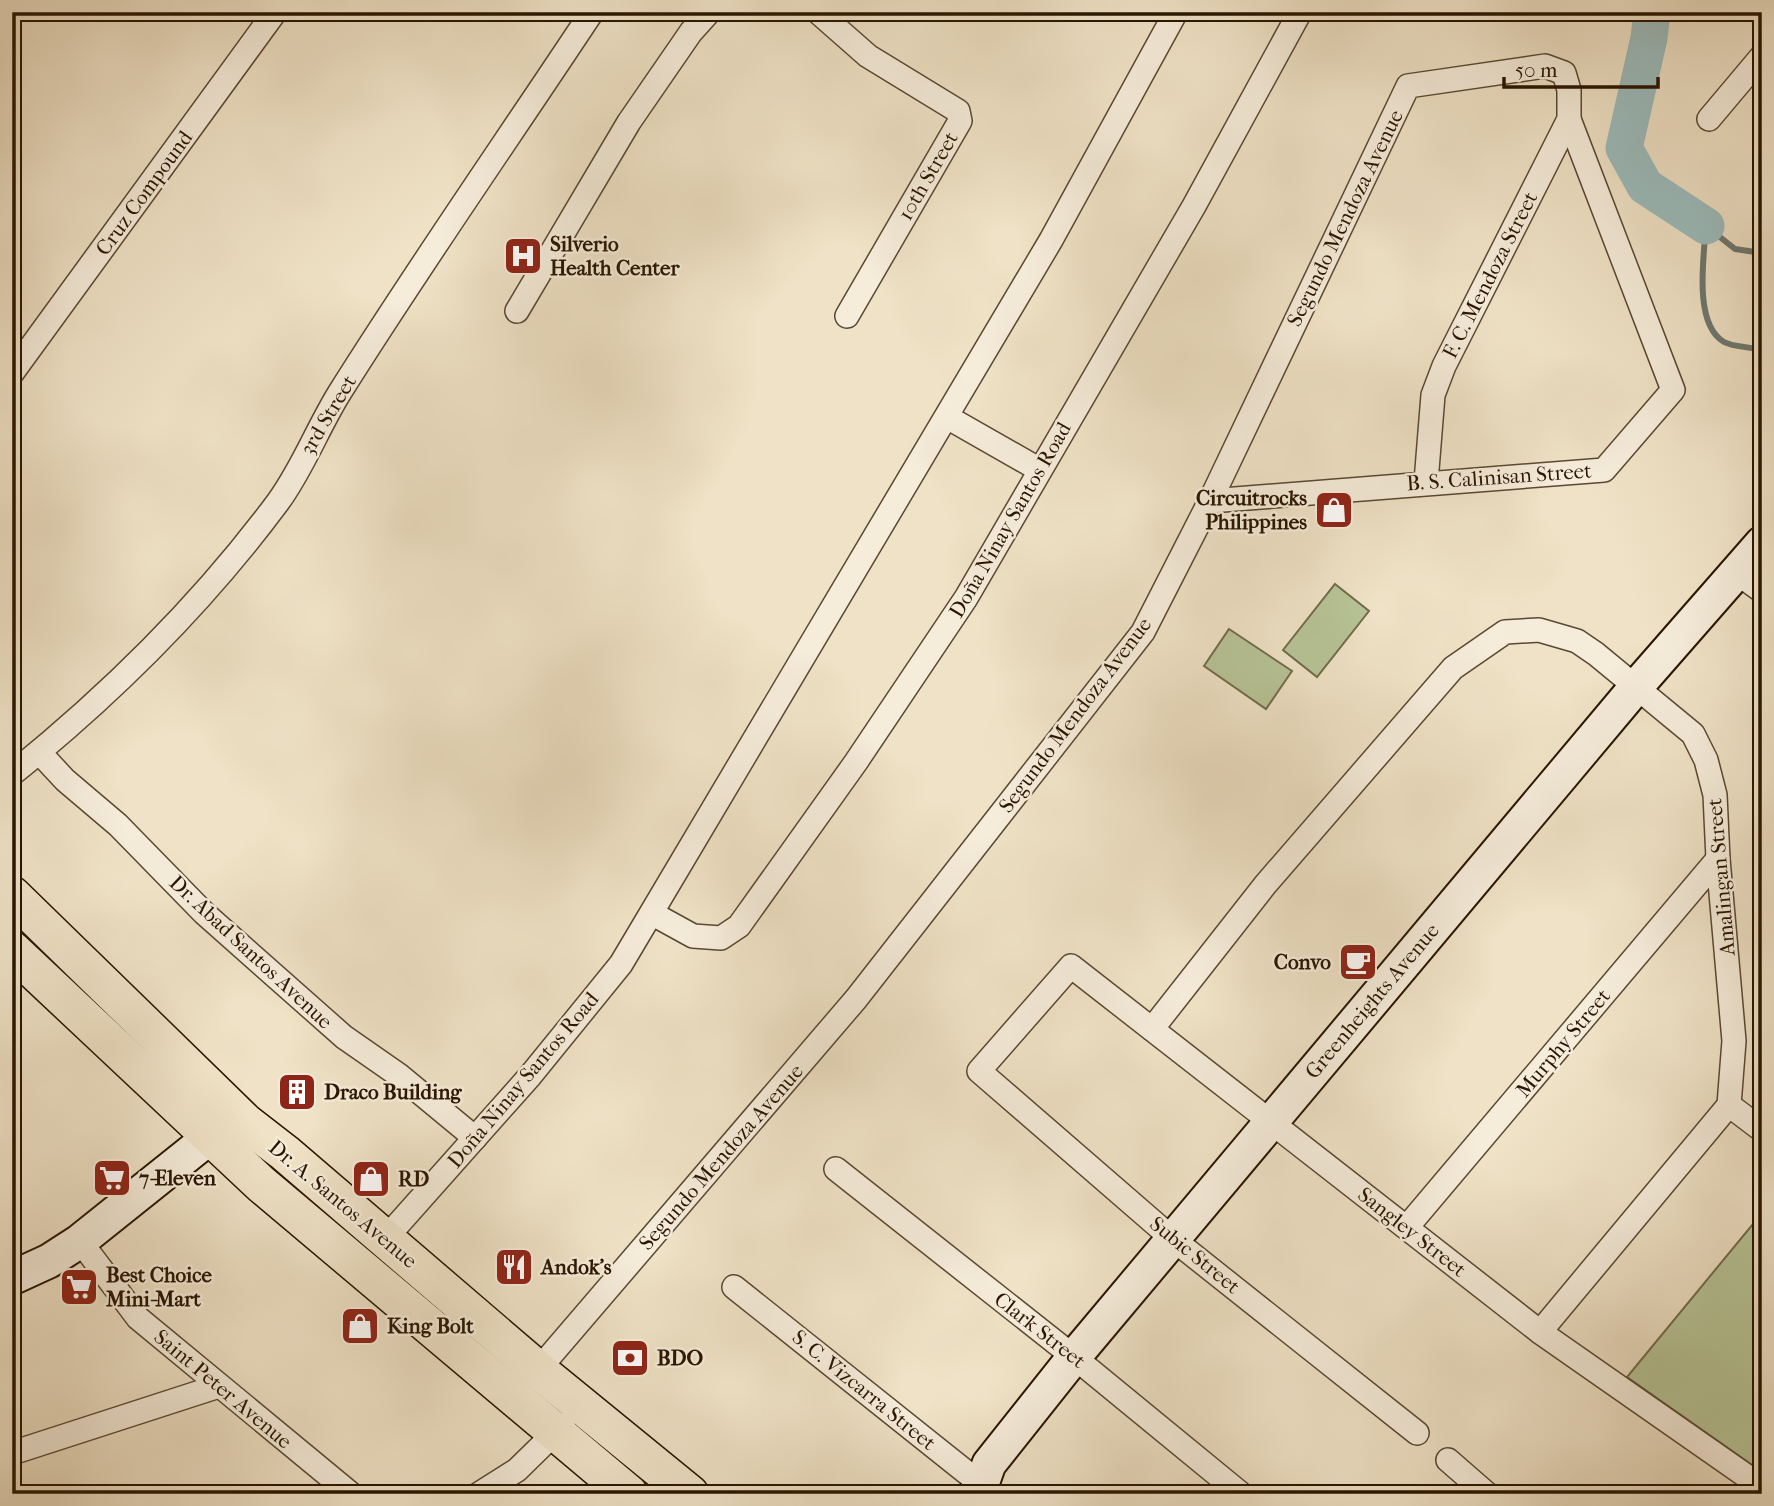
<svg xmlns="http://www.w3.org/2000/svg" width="1774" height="1506" font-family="'IM FELL French Canon',serif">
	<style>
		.green { fill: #b7c497; stroke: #706c4c; stroke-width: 2 }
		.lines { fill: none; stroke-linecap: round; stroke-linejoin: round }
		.stream { stroke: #6e7971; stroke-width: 6 }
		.river { stroke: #9cbcbc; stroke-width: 37 }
		.street-casing { stroke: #5a4832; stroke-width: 26 }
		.secondary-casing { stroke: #291501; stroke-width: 37 }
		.primary-casing { stroke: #291501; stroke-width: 40 }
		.street { stroke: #f5ecda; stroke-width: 23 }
		.secondary { stroke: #f5ecda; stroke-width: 33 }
		.primary { stroke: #efe2c6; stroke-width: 37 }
		.labels { text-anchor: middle; stroke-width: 5; stroke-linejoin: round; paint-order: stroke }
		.street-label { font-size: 21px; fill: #291501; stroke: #f5ecda }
		.poi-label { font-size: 21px; font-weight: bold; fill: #291501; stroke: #f5ecda; text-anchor: start }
	</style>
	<rect width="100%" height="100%" fill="#efe2c6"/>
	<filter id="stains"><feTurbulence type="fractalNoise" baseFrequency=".00286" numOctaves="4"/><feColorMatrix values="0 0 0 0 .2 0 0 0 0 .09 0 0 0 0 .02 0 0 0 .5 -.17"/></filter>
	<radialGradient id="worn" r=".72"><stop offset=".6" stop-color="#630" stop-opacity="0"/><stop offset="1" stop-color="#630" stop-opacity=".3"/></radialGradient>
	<g class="green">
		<path d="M1335,584L1369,611L1317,677L1283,650Z"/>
		<path d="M1229,629L1292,671L1266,709L1204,666Z"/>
		<path d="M1762,1213V1472L1627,1377Z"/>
	</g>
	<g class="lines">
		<g class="stream">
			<path d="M1706,226C1704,256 1693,324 1724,342C1733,347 1751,347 1762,350"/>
			<path d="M1706,226L1735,249L1762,253"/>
		</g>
		<path class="river" d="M1652,12L1649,38L1624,148L1645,186L1706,226"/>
		<defs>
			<g id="street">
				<path d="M818,12L868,56L958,111L960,121L847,316"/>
				<path d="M1709,119L1762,56"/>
				<path d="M517,311L629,122L691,32L709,12"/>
				<path d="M12,373L275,12"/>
				<path d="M947,417L1040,470"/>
				<path d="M1210,501L1604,470L1673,390L1569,119"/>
				<path d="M1737,573L1762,591"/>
				<path d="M39,752L65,780L118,825L204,913L344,1037L400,1076L475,1138"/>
				<path d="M12,774C110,695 203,603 278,502C303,468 318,427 340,392C421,263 508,139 592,12"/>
				<path d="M653,914L693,936L721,938L739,926L856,762L966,598L1194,206L1300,12"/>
				<path d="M1152,1029L1265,885L1453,668L1505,632L1539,630L1577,641L1596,654L1693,734L1706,760L1715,795L1718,859L1734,1041L1729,1105L1540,1332"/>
				<path d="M1729,1105L1762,1130"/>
				<path d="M836,1169L1074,1357L1241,1494"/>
				<path d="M1407,1227L1718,859"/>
				<path d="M385,1239L530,1076L621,964L1051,240L1176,12"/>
				<path d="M80,1241L138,1318L351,1494"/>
				<path d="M734,1287L991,1492"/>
				<path d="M538,1370L856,999L1143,632L1210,501L1408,86L1545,66L1564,73L1569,90V119L1444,366L1433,395L1426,482"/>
				<path d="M1417,1433L1174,1240L979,1071L1071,966L1540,1332L1762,1487"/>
				<path d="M12,1453L219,1386"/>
				<path d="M1448,1460L1487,1494"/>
				<path d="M479,1494L517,1470L563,1425"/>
			</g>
			<g id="secondary">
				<path d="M12,1278L49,1261L80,1241L210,1137L229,1118"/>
				<path d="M975,1494L982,1484L989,1464L1074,1357L1636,687L1762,543"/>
			</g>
			<g id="primary">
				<path d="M12,895L245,1122L285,1153L538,1370L690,1494"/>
				<path d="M12,950L261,1184L629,1494"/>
			</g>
		</defs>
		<use href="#street" class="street-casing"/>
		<use href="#secondary" class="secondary-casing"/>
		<use href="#primary" class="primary-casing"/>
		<use href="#street" class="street"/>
		<use href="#secondary" class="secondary"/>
		<use href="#primary" class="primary"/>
	</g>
	<defs>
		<symbol id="hospital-square" viewBox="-11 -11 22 22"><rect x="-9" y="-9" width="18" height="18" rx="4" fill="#8f2418" stroke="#f5ecda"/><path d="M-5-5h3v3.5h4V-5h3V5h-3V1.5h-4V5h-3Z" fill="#fff"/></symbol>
		<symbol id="shop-square" viewBox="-11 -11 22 22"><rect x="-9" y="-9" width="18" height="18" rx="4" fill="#8f2418" stroke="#f5ecda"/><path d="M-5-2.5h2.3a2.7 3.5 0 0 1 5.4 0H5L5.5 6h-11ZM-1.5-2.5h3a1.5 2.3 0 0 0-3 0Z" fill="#fff"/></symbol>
		<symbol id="cafe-square" viewBox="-11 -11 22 22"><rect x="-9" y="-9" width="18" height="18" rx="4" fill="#8f2418" stroke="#f5ecda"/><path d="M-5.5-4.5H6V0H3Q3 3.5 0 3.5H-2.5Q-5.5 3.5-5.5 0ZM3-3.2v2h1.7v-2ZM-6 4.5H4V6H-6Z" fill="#fff"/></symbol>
		<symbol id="building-square" viewBox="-11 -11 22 22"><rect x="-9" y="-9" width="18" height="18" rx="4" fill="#8f2418" stroke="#f5ecda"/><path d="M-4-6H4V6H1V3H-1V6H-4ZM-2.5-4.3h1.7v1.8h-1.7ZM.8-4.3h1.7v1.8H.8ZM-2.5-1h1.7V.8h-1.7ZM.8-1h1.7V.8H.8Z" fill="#fff"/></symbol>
		<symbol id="supermarket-square" viewBox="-11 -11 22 22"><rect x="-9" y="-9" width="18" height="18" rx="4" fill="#8f2418" stroke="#f5ecda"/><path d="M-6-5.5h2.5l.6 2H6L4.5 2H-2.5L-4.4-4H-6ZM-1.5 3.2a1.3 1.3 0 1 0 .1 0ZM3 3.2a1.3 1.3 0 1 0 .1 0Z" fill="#fff"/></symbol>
		<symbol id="restaurant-square" viewBox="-11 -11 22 22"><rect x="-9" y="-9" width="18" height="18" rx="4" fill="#8f2418" stroke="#f5ecda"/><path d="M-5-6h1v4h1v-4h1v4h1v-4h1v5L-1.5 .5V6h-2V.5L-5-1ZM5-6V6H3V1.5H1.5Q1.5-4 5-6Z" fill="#fff"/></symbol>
		<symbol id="bank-square" viewBox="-11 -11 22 22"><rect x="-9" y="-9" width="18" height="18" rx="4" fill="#8f2418" stroke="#f5ecda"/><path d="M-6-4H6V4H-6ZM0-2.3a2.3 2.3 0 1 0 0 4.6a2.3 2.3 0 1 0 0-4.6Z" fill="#fff"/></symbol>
	</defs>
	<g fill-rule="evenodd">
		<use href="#hospital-square" x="501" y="234" width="44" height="44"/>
		<use href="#shop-square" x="1312" y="488" width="44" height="44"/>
		<use href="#cafe-square" x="1336" y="940" width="44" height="44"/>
		<use href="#building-square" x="275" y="1070" width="44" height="44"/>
		<use href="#supermarket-square" x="90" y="1156" width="44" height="44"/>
		<use href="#shop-square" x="349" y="1157" width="44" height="44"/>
		<use href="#restaurant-square" x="492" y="1245" width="44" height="44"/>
		<use href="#supermarket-square" x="57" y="1265" width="44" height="44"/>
		<use href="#shop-square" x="338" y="1304" width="44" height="44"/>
		<use href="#bank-square" x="608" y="1336" width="44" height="44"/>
	</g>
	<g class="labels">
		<g class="street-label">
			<text transform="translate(928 176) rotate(-60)" y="7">10th Street</text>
			<text transform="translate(144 193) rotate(-54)" y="7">Cruz Compound</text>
			<text transform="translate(1345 218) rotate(-64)" y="7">Segundo Mendoza Avenue</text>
			<text transform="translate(1490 275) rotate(-63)" y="7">F. C. Mendoza Street</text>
			<text transform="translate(328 415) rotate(-59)" y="7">3rd Street</text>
			<text transform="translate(1499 477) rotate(-4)" y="7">B. S. Calinisan Street</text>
			<text transform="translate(1010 520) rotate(-60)" y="7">Doña Ninay Santos Road</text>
			<text transform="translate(1075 715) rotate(-53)" y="7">Segundo Mendoza Avenue</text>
			<text transform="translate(1721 877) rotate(-95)" y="7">Amalingan Street</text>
			<text transform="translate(251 952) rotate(43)" y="7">Dr. Abad Santos Avenue</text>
			<text transform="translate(1372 1001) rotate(-50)" y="7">Greenheights Avenue</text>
			<text transform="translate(1563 1043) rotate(-50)" y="7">Murphy Street</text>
			<text transform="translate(523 1080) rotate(-50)" y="7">Doña Ninay Santos Road</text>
			<text transform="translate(721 1157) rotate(-49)" y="7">Segundo Mendoza Avenue</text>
			<text transform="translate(343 1204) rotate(40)" y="7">Dr. A. Santos Avenue</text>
			<text transform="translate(1412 1232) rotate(38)" y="7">Sangley Street</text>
			<text transform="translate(1195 1255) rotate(39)" y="7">Subic Street</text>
			<text transform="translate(1040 1330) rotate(38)" y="7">Clark Street</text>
			<text transform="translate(223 1389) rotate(40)" y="7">Saint Peter Avenue</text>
			<text transform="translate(864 1390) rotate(39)" y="7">S. C. Vizcarra Street</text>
		</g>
		<g class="poi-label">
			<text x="550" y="251">Silverio<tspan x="550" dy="24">Health Center</tspan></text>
			<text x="1307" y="505" text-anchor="end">Circuitrocks<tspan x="1307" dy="24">Philippines</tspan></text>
			<text x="1331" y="969" text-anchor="end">Convo</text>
			<text x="324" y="1099">Draco Building</text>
			<text x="139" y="1185">7-Eleven</text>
			<text x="398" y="1186">RD</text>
			<text x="541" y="1274">Andok's</text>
			<text x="106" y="1282">Best Choice<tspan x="106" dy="24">Mini-Mart</tspan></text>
			<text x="387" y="1333">King Bolt</text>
			<text x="657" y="1365">BDO</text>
		</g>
	</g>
	<rect width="1774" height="1506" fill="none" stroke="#efe2c6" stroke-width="42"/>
	<rect x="14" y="14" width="1746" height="1478" fill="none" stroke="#291501" stroke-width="3.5"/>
	<rect x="21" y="21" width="1732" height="1464" fill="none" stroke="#291501" stroke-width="2"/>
	<path d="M1504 77v10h154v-10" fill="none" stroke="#291501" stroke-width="3.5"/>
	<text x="1515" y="77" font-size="21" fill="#291501" stroke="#f5ecda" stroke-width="5" paint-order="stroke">50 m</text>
	<rect width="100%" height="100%" filter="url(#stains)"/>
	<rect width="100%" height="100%" fill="url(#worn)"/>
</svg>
